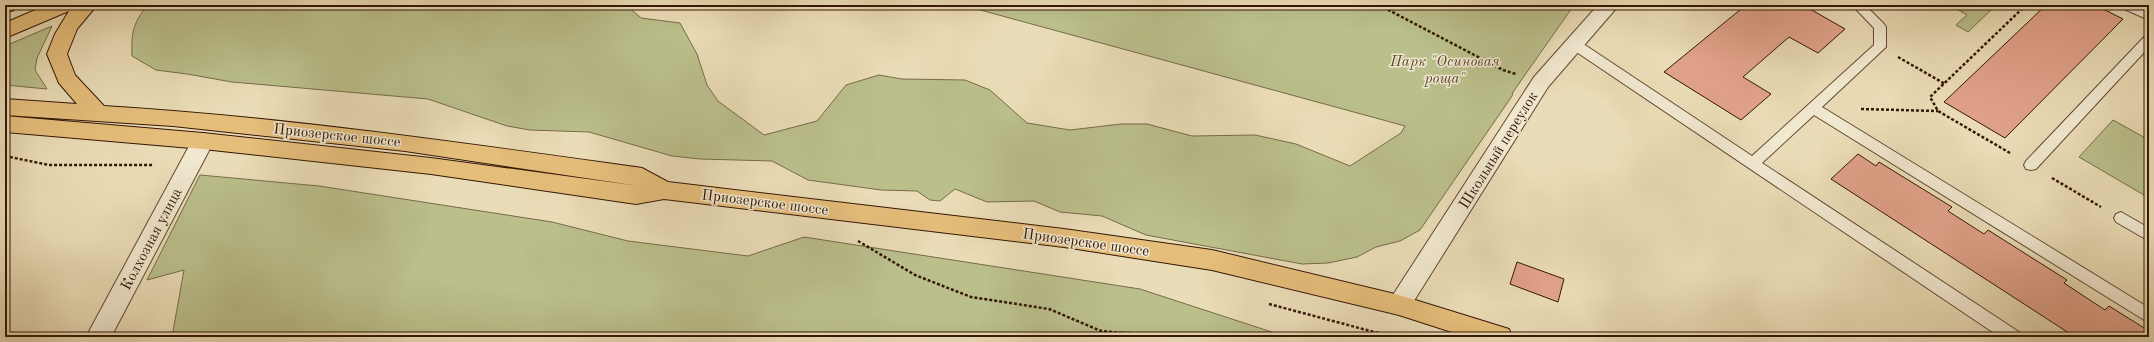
<svg xmlns="http://www.w3.org/2000/svg" width="2154" height="342" font-family="'Old Standard TT',serif">
	<style>
		.green { fill: #babf8c; stroke: #776b48 }
		.building { fill: #e1a28a; stroke: #341705 }
		.lines { fill: none; stroke-linecap: round; stroke-linejoin: round }
		.lane-casing { stroke: #624831; stroke-width: 2 }
		.street-casing { stroke: #624831; stroke-width: 2 }
		.primary-casing { stroke: #341705; stroke-width: 2 }
		.path { stroke: #341705; stroke-width: 2.5; stroke-dasharray: 3 2; stroke-linecap: butt }
		.lane { fill: #f1e8d0; fill-rule: evenodd }
		.street { fill: #f1e8d0; fill-rule: evenodd }
		.primary { fill: #e5be7b; fill-rule: evenodd }
		.labels { text-anchor: middle; stroke-width: 3; stroke-linejoin: round; paint-order: stroke }
		.park-label { font-size: 15px; font-style: italic; fill: #5c492e; stroke: #f1e8d0 }
		.street-label { font-size: 15px; fill: #341705; stroke: #f1e8d0 }
	</style>
	<rect width="100%" height="100%" fill="#eadcb6"/>
	<filter id="stains"><feTurbulence type="fractalNoise" baseFrequency=".005" numOctaves="4"/><feColorMatrix values="0 0 0 0 .2 0 0 0 0 .09 0 0 0 0 .02 0 0 0 .5 -.17"/></filter>
	<radialGradient id="worn" r=".72"><stop offset=".6" stop-color="#630" stop-opacity="0"/><stop offset="1" stop-color="#630" stop-opacity=".3"/></radialGradient>
	<g class="green">
		<path d="M148,5H626L641,18L680,23L697,54L707,85L718,101L764,135L817,121L846,85L879,75L902,79L965,80L990,90L1027,123L1070,130L1121,124H1147L1192,136L1255,135L1296,144L1350,166L1401,133L1405,126L962,5H1574L1513,92L1512,96L1420,230L1400,241L1376,247L1357,257L1328,263L1302,264L1146,235L1102,216L1060,212L1034,201L987,202L955,189L940,201L930,200L917,191L881,190L808,180L772,161L700,159L672,156L589,132L530,130L507,126L428,99L232,82L187,74L156,70L132,56C131,34 133,22 148,5Z"/>
		<path d="M1957,5H1984L1992,9L1968,32L1956,25L1967,15L1955,8Z"/>
		<path d="M52,26L37,58L35,70L47,89L5,85V46Z"/>
		<path d="M2113,120L2149,140V198L2079,157Z"/>
		<path d="M200,175L319,186L552,222L628,241L748,256L804,237L1140,289L1287,337H172L184,270L147,280Z"/>
	</g>
	<g class="building">
		<path d="M1746,5H1803L1845,29L1818,53L1789,37L1743,77L1771,94L1741,120L1664,72Z"/>
		<path d="M2046,5H2095L2123,19L2005,138L1944,102Z"/>
		<path d="M1858,154L1876,166L1879,162L1952,207L1948,211L1984,234L1988,230L2067,280L2064,283L2105,310L2109,306L2149,331V337H2075L1831,179Z"/>
		<path d="M1517,262L1564,279L1558,302L1510,284Z"/>
	</g>
	<g class="lines">
		<defs>
			<g id="lane">
				<path d="M1852,5H1865L1884,24L1886,27V47L1822,107L2149,308V323L1814,115L1762,163L2019,332L2021,337H2000L1569,47L1568,44L1569,41H1579L1752,156L1874,45V28Z"/>
				<path d="M2120,5H2137L2149,11V20L2122,8Z"/>
				<path d="M2149,35V47L2036,169L2031,170L2026,169L2024,165L2026,161L2145,36Z"/>
				<path d="M2121,212L2149,228V241L2116,222L2114,218L2116,214Z"/>
			</g>
			<g id="street">
				<path d="M1598,5H1619L1548,87L1407,312L1399,315L1391,312L1387,305L1391,298L1534,77Z"/>
				<path d="M203,133L211,135L214,141L111,337H86L195,135Z"/>
			</g>
			<g id="primary">
				<path d="M5,5H17L14,10L5,13Z"/>
				<path d="M47,5H97L77,29L67,54L75,75L104,106C284,117 463,143 642,168L668,182L1064,229L1212,250L1399,295L1509,329L1512,337H1467L1399,315L1212,270L1064,247L664,199L636,204L431,174L203,149L5,132V116L203,133L431,158L639,186L405,151L173,126L5,115V99L77,104L59,83L47,54L55,34L69,11L5,38V23Z"/>
			</g>
		</defs>
		<use href="#lane" class="lane-casing"/>
		<use href="#street" class="street-casing"/>
		<use href="#primary" class="primary-casing"/>
		<g class="path">
			<path d="M1379,5L1503,70L1516,74"/>
			<path d="M1898,57L1945,84"/>
			<path d="M1861,109L1938,111"/>
			<path d="M2010,153L1938,111L1930,97L2026,5"/>
			<path d="M5,156L49,165H154"/>
			<path d="M2052,178L2101,207"/>
			<path d="M858,241L915,275L971,297L1049,309L1101,331L1122,333"/>
			<path d="M1269,304L1393,337"/>
			<path d="M1119,337L1122,333L1189,334L1222,337"/>
		</g>
		<use href="#lane" class="lane"/>
		<use href="#street" class="street"/>
		<use href="#primary" class="primary"/>
	</g>
	<g class="labels">
		<g class="park-label">
			<text x="1445" y="66">Парк "Осиновая<tspan x="1445" dy="17">роща"</tspan></text>
		</g>
		<g class="street-label">
			<text transform="translate(337 135) rotate(6)" y="5">Приозерское шоссе</text>
			<text transform="translate(1498 150) rotate(-58)" y="5">Школьный переулок</text>
			<text transform="translate(765 202) rotate(7)" y="5">Приозерское шоссе</text>
			<text transform="translate(151 239) rotate(-62)" y="5">Колхозная улица</text>
			<text transform="translate(1086 242) rotate(8)" y="5">Приозерское шоссе</text>
		</g>
	</g>
	<rect width="2154" height="342" fill="none" stroke="#eadcb6" stroke-width="20"/>
	<rect x="6" y="6" width="2142" height="330" fill="none" stroke="#341705" stroke-width="2"/>
	<rect x="10" y="10" width="2134" height="322" fill="none" stroke="#341705"/>
	<rect width="100%" height="100%" filter="url(#stains)"/>
	<rect width="100%" height="100%" fill="url(#worn)"/>
</svg>
